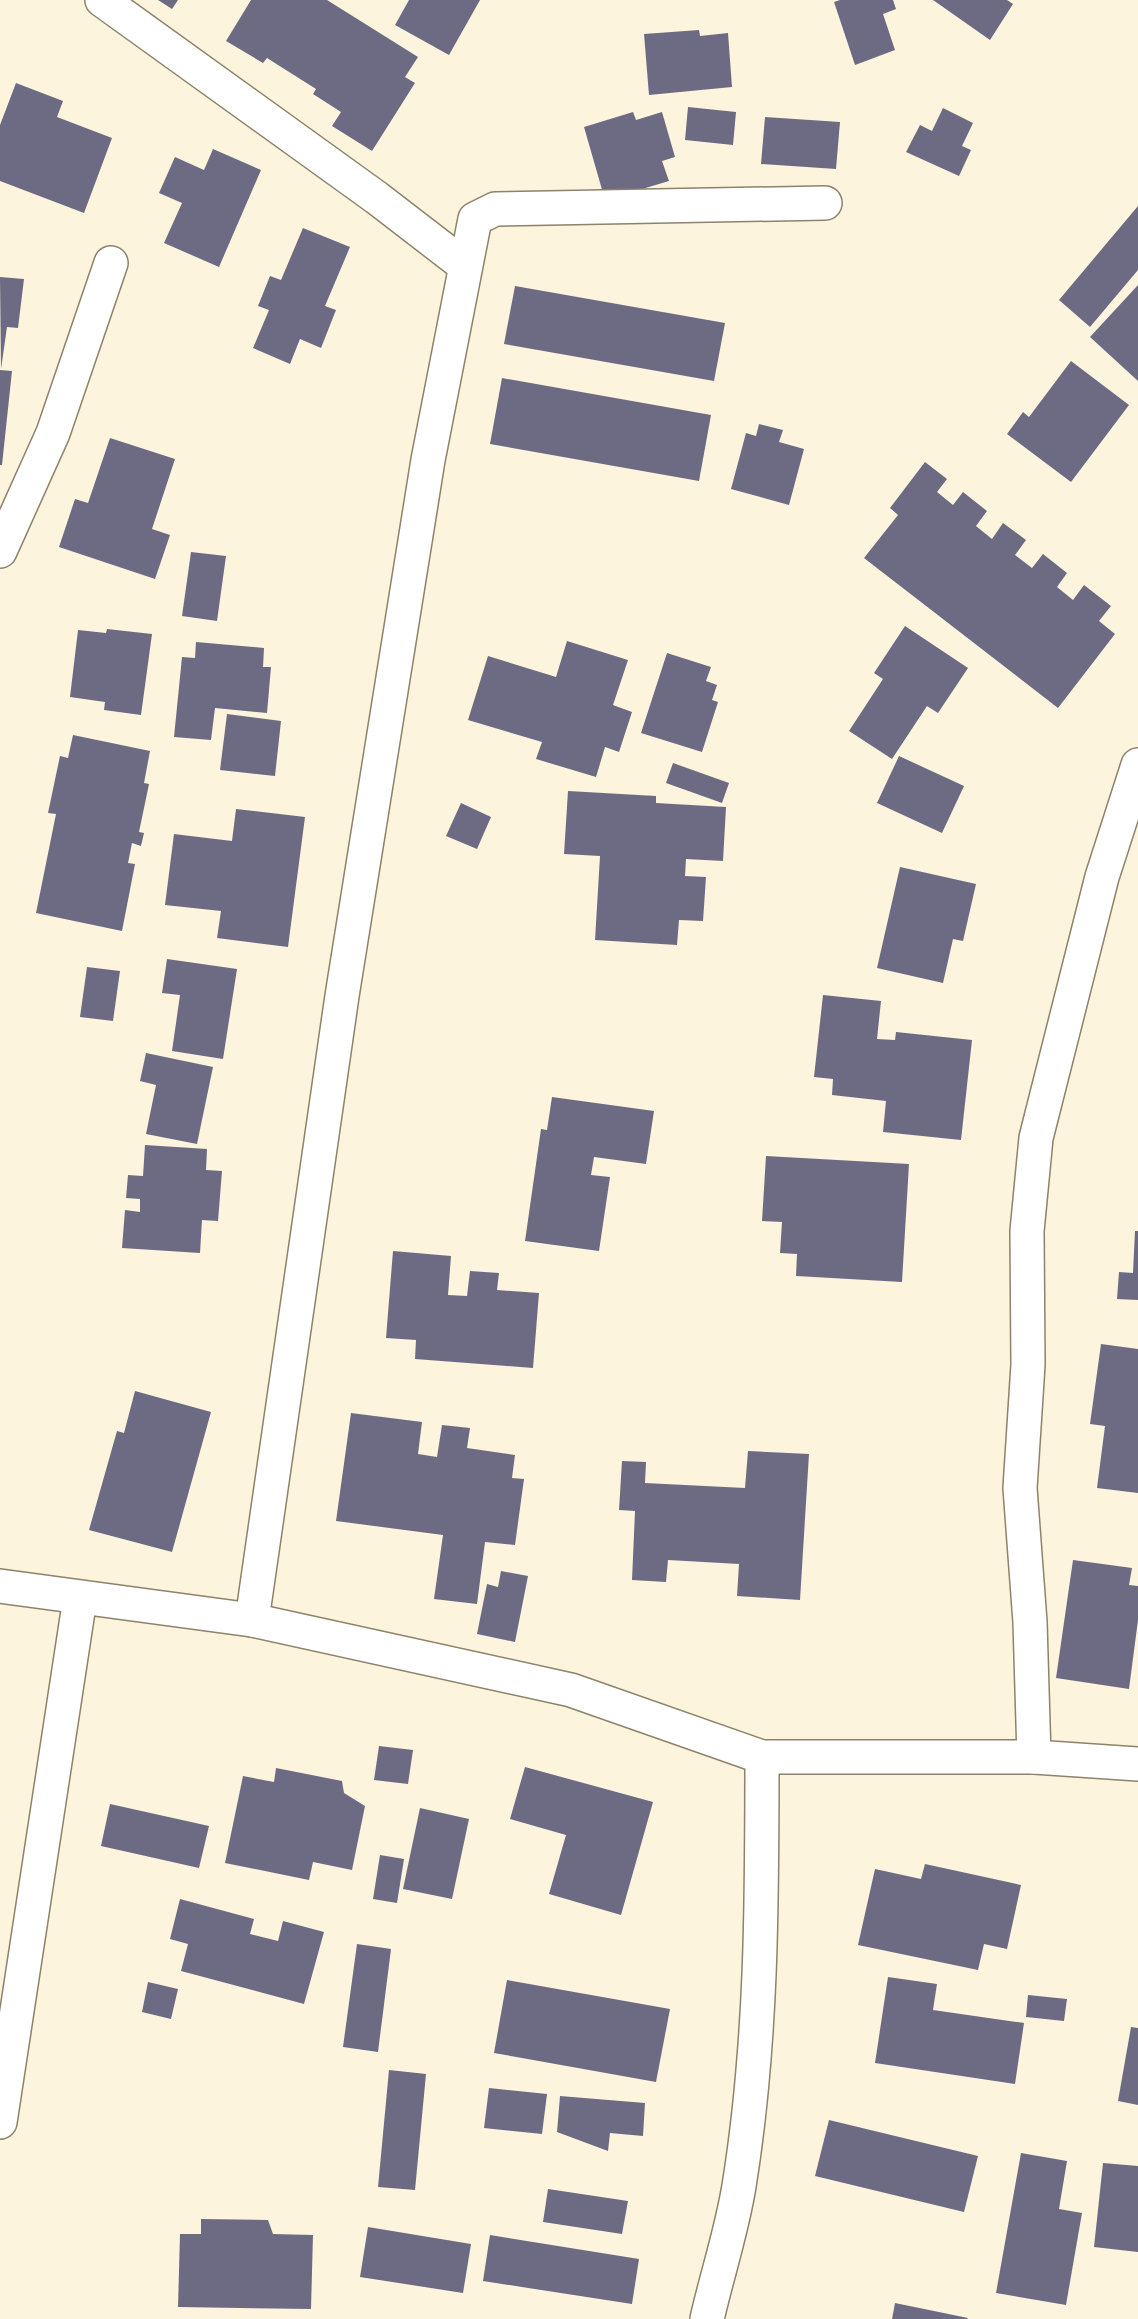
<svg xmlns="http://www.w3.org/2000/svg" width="1138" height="2319" font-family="Ubuntu,sans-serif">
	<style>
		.building { fill: #6d6b83 }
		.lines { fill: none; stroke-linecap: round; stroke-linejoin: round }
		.minor-casing { stroke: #8d826a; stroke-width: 36 }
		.minor { stroke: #fff; stroke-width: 33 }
	</style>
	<rect width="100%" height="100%" fill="#fdf4de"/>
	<g class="building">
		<path d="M158,0H178L172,9Z"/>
		<path d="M251,0H327L418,57L405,77L415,83L372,151L332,126L341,112L313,94L316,89L267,58L263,63L226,41Z"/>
		<path d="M409,0H480L449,55L395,25Z"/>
		<path d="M840,0H893L896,9L883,14L895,50L855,65L834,2Z"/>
		<path d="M933,0H1007L1013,4L990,40Z"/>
		<path d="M699,30L700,36L728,33L732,87L649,95L644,34Z"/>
		<path d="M16,83L63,101L57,117L112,138L84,213L0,181V125Z"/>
		<path d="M688,107L736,112L733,145L685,140Z"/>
		<path d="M943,108L973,123L962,146L971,150L959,176L906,152L920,125L932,131Z"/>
		<path d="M633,112L636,120L662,112L675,157L662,161L669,181L605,200L584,127Z"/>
		<path d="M765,117L840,122L836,169L761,164Z"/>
		<path d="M213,149L261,170L219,267L164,243L182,203L159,193L175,157L204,170Z"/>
		<path d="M1138,206V270L1090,327L1059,300Z"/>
		<path d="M303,228L350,247L325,306L336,310L321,348L300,339L290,364L253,348L269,310L258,306L270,276L281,280Z"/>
		<path d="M0,277L24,279L18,328L7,327L1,369Z"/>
		<path d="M1138,285V381L1090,337Z"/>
		<path d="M515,286L725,323L714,381L504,344Z"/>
		<path d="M1071,361L1129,405L1071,482L1007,434L1023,412L1029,417Z"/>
		<path d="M0,370L12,371L2,465H0Z"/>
		<path d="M502,378L711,415L699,481L490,444Z"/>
		<path d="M759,424L783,430L779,442L804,449L789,505L731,489L746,433L756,436Z"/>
		<path d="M110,438L175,459L152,529L170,535L155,579L59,547L75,499L88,503Z"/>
		<path d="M925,462L947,479L937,492L953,505L963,492L987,511L976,526L992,539L1003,523L1026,540L1015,555L1032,568L1043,554L1067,573L1057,587L1073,600L1084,585L1111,606L1099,621L1115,634L1058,708L864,558L898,515L890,508Z"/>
		<path d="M191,552L226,556L217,621L182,616Z"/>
		<path d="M905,626L968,668L938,713L927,706L892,759L849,731L883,679L874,673Z"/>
		<path d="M107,629L152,634L141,715L104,710L105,702L70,697L78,630L106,633Z"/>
		<path d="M567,641L628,660L613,705L632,712L619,752L605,747L596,777L536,759L542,742L468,720L488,656L556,677Z"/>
		<path d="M196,642L264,648L263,667H271L267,713L215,708L211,740L174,737L182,657L195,658Z"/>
		<path d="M667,653L711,667L706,681L717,685L712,700L718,702L702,752L641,733Z"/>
		<path d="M227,714L281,721L275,776L220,770Z"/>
		<path d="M73,735L150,751L144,783L149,784L139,832L144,833L141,846L132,843L128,863L135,864L122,931L36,913L56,814L48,813L60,756L68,758Z"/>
		<path d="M899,756L964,786L942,833L877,803Z"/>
		<path d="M673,763L729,783L722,803L666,783Z"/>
		<path d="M568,791L656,796V803L726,807L723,861L686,859L685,876L706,877L703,921L679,920L677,945L595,940L600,856L564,854Z"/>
		<path d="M461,803L491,817L477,849L446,836Z"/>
		<path d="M236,809L305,817L288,947L217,938L221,911L165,905L174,834L232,841Z"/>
		<path d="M900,867L976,884L963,941L953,939L943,983L877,968Z"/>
		<path d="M167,959L237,969L223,1059L172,1051L180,995L162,993Z"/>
		<path d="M87,967L120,971L113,1021L80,1017Z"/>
		<path d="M823,995L881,1001L877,1039L895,1040L896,1032L972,1040L961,1140L883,1132L886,1101L832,1095L833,1079L814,1077Z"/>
		<path d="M146,1053L213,1067L197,1144L146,1134L156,1085L140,1081Z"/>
		<path d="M552,1097L654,1111L646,1164L594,1157L591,1175L610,1177L599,1251L525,1241L541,1129L547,1130Z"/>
		<path d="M145,1145L207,1149L206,1170L222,1171L218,1221L202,1220L200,1253L122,1248L125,1210L140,1212V1199L126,1198L128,1175L143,1176Z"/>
		<path d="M766,1156L909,1164L902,1282L796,1276L797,1254L780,1253L782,1222L762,1221Z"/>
		<path d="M1135,1231H1138V1300L1117,1299L1119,1272L1133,1273Z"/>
		<path d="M393,1251L451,1256L448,1295L467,1296L470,1271L499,1273L497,1290L539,1293L533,1368L415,1359L416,1340L386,1338Z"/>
		<path d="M1101,1344L1138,1349V1493L1097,1488L1105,1426L1090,1424Z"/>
		<path d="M135,1391L211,1412L172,1552L89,1530L117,1431L124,1433Z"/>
		<path d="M351,1413L422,1422L418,1454L437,1457L442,1425L470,1428L467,1448L515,1455L512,1478L524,1479L515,1545L485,1542L477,1604L434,1599L443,1535L336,1521Z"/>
		<path d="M748,1451L809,1454L800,1600L737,1596L739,1564L668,1560L666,1582L632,1580L635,1511L619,1510L622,1461L646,1462L645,1483L745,1488Z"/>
		<path d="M1073,1560L1132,1568L1129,1585L1138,1586V1620L1129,1689L1056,1678Z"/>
		<path d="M501,1571L528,1576L515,1642L477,1634L487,1584L498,1587Z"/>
		<path d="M379,1746L413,1750L408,1784L374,1780Z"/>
		<path d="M525,1767L653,1802L621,1915L549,1894L566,1835L510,1819Z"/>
		<path d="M276,1768L342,1781L344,1793L365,1806L352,1870L313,1862L309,1880L225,1863L243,1776L274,1782Z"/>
		<path d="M110,1804L209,1826L199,1868L101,1846Z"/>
		<path d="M420,1808L469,1819L452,1899L403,1889Z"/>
		<path d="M380,1855L404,1859L397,1903L373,1899Z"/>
		<path d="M925,1864L1021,1885L1007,1949L984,1944L978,1970L858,1945L875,1869L921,1879Z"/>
		<path d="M180,1899L254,1919L250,1934L278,1941L283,1921L324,1932L304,2004L181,1971L188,1944L170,1939Z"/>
		<path d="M357,1944L391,1949L378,2052L343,2047Z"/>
		<path d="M888,1977L937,1984L933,2010L1024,2023L1015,2084L875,2063Z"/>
		<path d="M507,1980L670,2009L656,2082L494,2053Z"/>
		<path d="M148,1982L178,1989L171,2019L142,2012Z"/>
		<path d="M1028,1995L1067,1999L1064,2021L1026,2017Z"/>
		<path d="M1131,2027L1138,2028V2105L1118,2101Z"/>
		<path d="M389,2070L426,2074L415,2190L378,2187Z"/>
		<path d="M489,2088L547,2094L542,2134L484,2128Z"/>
		<path d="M560,2096L645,2103L643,2136L610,2133L608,2151L557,2132Z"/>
		<path d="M829,2120L978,2156L964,2212L815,2176Z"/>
		<path d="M1021,2153L1067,2161L1059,2209L1082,2213L1066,2305L996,2293Z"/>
		<path d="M1103,2163L1138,2166V2252L1094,2247Z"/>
		<path d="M548,2189L628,2201L622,2234L543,2222Z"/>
		<path d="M201,2219L268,2220L273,2234L313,2235L311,2309L178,2307L180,2234H201Z"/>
		<path d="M368,2227L471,2244L463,2293L360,2277Z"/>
		<path d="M490,2235L639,2259L632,2304L483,2281Z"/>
		<path d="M895,2303L968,2318L967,2319H892Z"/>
	</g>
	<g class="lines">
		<defs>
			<g id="minor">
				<path d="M102,0L377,198L464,265"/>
				<path d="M0,551L53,433L111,263"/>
				<path d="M0,1586L252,1620L571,1690L762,1757H1034L1138,1764"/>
				<path d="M252,1620L342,996L428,460L475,219L495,209L825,203"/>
				<path d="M1034,1757L1030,1622L1020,1488L1028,1365L1027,1231L1036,1138L1102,877L1138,765"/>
				<path d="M0,2122L80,1598"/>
				<path d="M707,2319C717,2275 732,2230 739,2186C762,2044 762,1900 762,1757"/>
			</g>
		</defs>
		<use href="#minor" class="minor-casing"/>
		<use href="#minor" class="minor"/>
	</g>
</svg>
